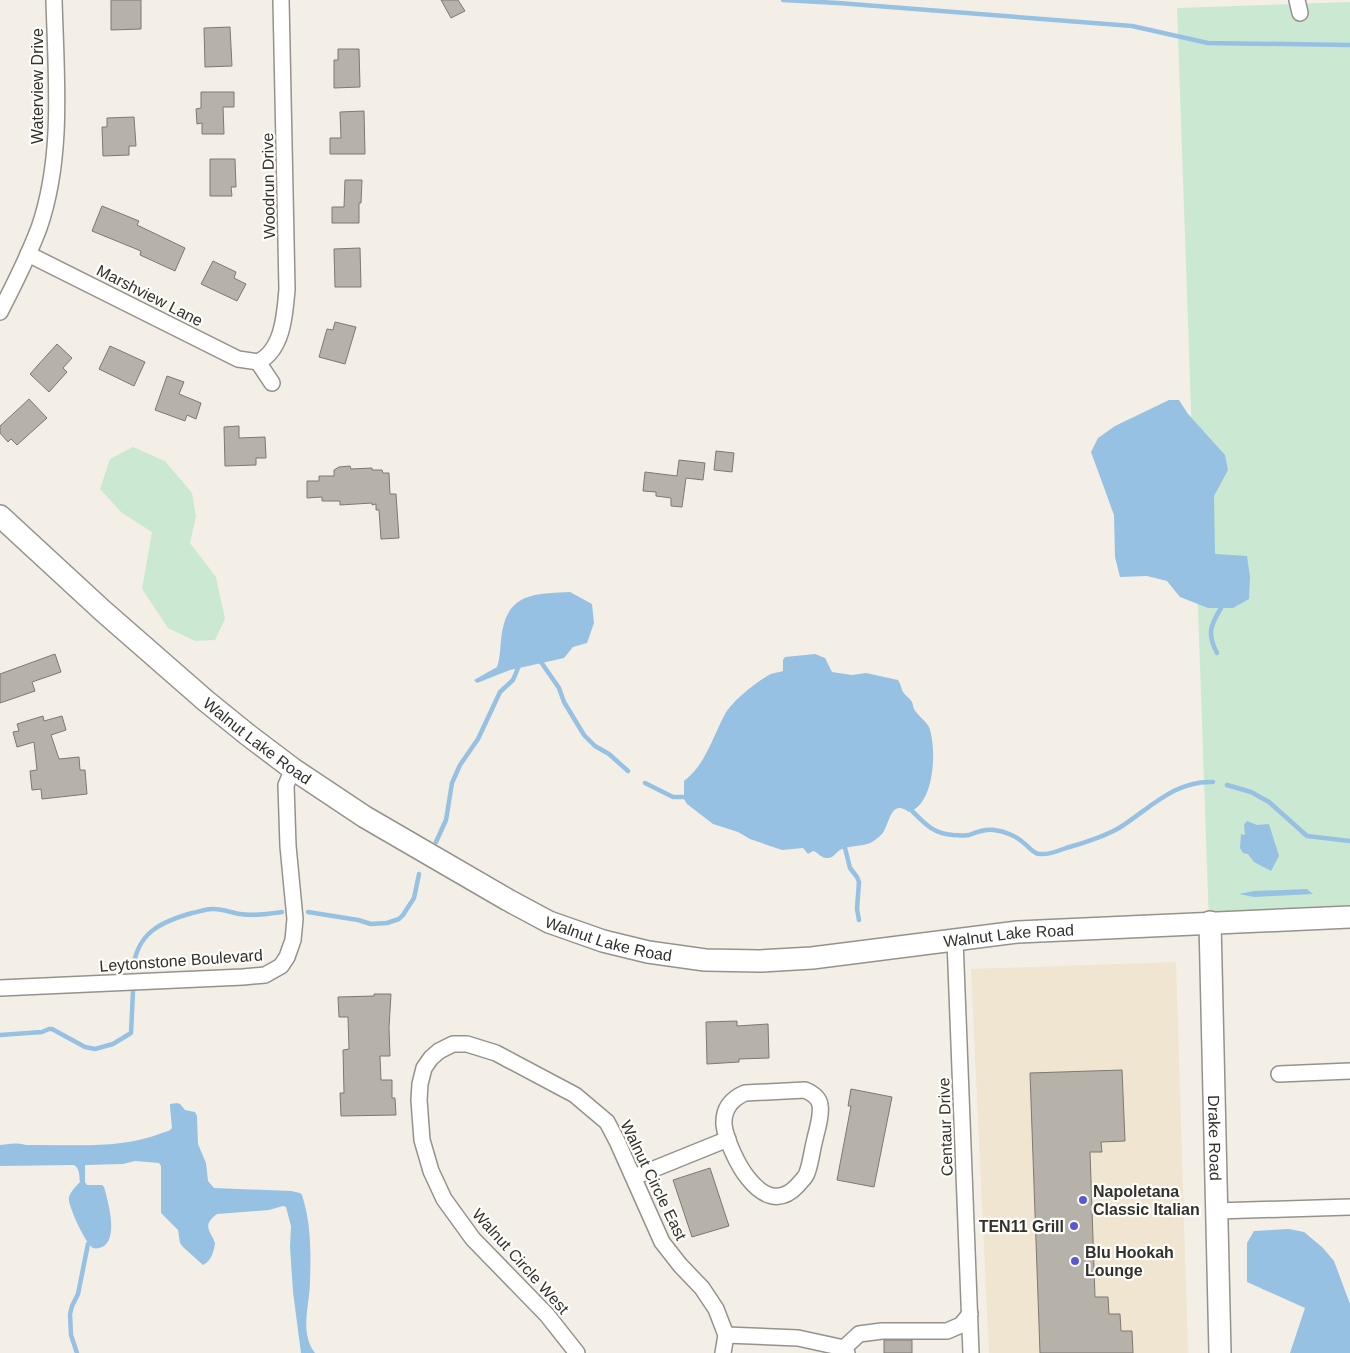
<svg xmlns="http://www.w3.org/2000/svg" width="1350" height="1353" font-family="Helvetica,sans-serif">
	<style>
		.commercial { fill: #efe5d0 }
		.green { fill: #cbe8d3 }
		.water { fill: #96c1e2 }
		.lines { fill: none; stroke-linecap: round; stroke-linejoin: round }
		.stream { stroke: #96c1e2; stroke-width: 4.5 }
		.building { fill: #b6b2aa; stroke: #7d7972 }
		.street-casing { stroke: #96928b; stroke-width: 18 }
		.secondary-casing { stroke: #96928b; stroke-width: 24 }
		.street { stroke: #fff; stroke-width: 15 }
		.secondary { stroke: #fff; stroke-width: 21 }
		.poi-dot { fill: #575ad2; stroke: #fefdf9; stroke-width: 2 }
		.labels { text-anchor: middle; stroke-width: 4.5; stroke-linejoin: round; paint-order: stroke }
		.street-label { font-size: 16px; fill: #32312e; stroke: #fefdf9 }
		.poi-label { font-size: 16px; font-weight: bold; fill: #32312e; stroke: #fefdf9; text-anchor: start }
	</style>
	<rect width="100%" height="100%" fill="#f3efe7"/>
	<path class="commercial" d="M1176,962L1188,1353H989L971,969Z"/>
	<g class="green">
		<path d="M1350,2V917L1209,923L1177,8Z"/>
		<path d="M133,447L165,461L192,493L196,517L190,543L216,577L225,619L215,640L195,641L168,628L142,589L152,532L122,513L100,489L110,459Z"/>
	</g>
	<g class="water">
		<path d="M1169,400H1179L1188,414L1225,455L1228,470L1214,496L1215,554L1247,556L1250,577L1249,599L1233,608H1208L1180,597L1167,581L1147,576L1120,577L1115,557L1114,515L1091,452L1098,438L1115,426Z"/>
		<path d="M570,592L592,604L594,623L587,643L573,647L564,658L510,670L477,683L474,680L497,667C500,658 500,650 501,640C506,593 531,594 570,592Z"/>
		<path d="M815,654L825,658L832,672L852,675L866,673L898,680C900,683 901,686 902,690C904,695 910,698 912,702C913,704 913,707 914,709C918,716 925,720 929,727C937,748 935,804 909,812C890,798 890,824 882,834C879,837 873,842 870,843C861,847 851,845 842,849C836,851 834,859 826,858C821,858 818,852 813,851L808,854L803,848L782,850L750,839L738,832L713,824L687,804L684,799V781C705,765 712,739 724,716C731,702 755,683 769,675C774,672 778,673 783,671V660L785,657Z"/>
		<path d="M1247,821L1257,825L1269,824L1279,856L1271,871L1254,862L1248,854L1243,853L1240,848L1241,834L1245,835L1244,825Z"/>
		<path d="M1307,889L1313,894L1254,897L1239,894L1254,891Z"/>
		<path d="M177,1103L180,1104L185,1110L195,1112L197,1116L198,1144L206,1163L208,1181L214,1188L291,1191L300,1193L302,1195C311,1223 311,1252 310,1281C310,1304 299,1333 315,1353H301L293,1292L290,1247L291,1226L286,1207L283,1206L269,1210L217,1214C201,1226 211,1231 215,1243C214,1252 211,1261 203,1265L183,1247L180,1243L178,1230L161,1213V1166L159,1163L135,1161L123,1164L85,1165V1182L87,1185H102L104,1187C108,1201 118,1236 104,1246C101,1248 96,1249 93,1248C86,1244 67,1205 69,1197C71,1191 76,1186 80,1182C79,1175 80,1169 74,1165L0,1166V1145C12,1144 14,1142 26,1145C71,1144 120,1150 162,1133C166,1131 169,1132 172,1128L170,1107V1104Z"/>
		<path d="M1289,1229L1304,1232L1322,1247L1334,1261L1350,1304V1353H1290L1305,1308L1247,1282V1243L1254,1231Z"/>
	</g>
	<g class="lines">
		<g class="stream">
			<path d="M783,0L838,3L1132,26L1208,43L1350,45"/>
			<path d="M1217,653C1207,634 1210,626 1221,608"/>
			<path d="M541,662L559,688L564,702L584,735L595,746L609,754L628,771"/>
			<path d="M645,783L673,797H684"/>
			<path d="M1227,785L1251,792L1269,802L1307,836L1350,841"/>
			<path d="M912,811C925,824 934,834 953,835C958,835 964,836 969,835C977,832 985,829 994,830C1005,831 1018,837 1025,844C1030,848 1034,854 1040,854C1049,855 1058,851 1066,848C1084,843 1103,837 1119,828C1149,809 1175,780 1213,782"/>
			<path d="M436,842L446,820L452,783L460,765L478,739L500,692L513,680L518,668"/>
			<path d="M845,848L850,868L857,877L859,882L857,909L859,920"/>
			<path d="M308,912L358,920L371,924L387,923L399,919L403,915L414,898L419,874"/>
			<path d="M133,969C137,933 160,922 192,913C199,912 207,908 214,909C223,909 232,913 240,914C255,916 268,914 282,912"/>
			<path d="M0,1035L42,1032L49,1029H52L85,1047L95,1049L113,1044L131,1033L133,991"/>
			<path d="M77,1353L71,1335L70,1314L72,1306L78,1294L88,1244"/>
		</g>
	</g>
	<g class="building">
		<path d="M111,0H141V29L111,30Z"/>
		<path d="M441,0H458L465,11L451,18Z"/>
		<path d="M230,27L232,66L205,67L204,28Z"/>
		<path d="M338,49H359L360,87L334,88V60H338Z"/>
		<path d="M201,92H234V107H223L224,134H202V123L197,124L196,109L201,108Z"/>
		<path d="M364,111L365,154H330V138H341L340,112Z"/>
		<path d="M134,117L136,146H129V155L103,156L102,127H107V118Z"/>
		<path d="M210,159H235L236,187H231L232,196H210Z"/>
		<path d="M345,180H362L361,203H359V223H332V207H344Z"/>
		<path d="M102,206L139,221L137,225L185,248L175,271L140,255L141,251L92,231Z"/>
		<path d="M360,248L361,287H335L334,249Z"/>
		<path d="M213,261L236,272L234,278L246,284L237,301L201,284Z"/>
		<path d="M335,322L356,327L345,364L319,357L327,329L333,330Z"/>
		<path d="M57,344L72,358L63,368L67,372L49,392L30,374Z"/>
		<path d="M110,346L145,362L134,386L99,369Z"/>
		<path d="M167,376L184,382L179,394L201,403L196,419L187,415L185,421L155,410Z"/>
		<path d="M29,399L47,418L17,445L11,439L8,442L0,433V426Z"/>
		<path d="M239,426V438L265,437L266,458H256V465L225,466L224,427Z"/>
		<path d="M716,451L734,453L732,472L714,470Z"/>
		<path d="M679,460L705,463L703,480L686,478L682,507L671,506V498L656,496V492L643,491L645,472L677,476Z"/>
		<path d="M350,466L351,469L372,468V470H382L383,473H389L390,494H396L399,538L381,539L379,510H376V504L372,505V503L340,505V501H322V497L307,498V481H319V476H334V470L339,467Z"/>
		<path d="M55,654L61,672L32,682L35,691L0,703V674Z"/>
		<path d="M43,716L44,721L62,716L66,730L51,735L59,759L79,757L80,770H85L87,794L42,799L41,789L32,790L30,771L37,770L34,742L17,747L13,732L19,731L17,724Z"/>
		<path d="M374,994H391L389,1028L390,1056H380L381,1080H392V1098H395L396,1115L341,1116L340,1093H344L343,1050L349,1049L348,1017H339L338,997L374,996Z"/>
		<path d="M737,1021V1026L768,1024L769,1058L739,1059V1062L707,1064L706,1022Z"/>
		<path d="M1122,1070L1125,1141L1101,1142L1102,1152H1090L1095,1297H1108L1109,1314H1120L1121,1331H1132L1133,1353H1040L1030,1073Z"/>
		<path d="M851,1089L892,1097L874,1187L837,1180L851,1106H848Z"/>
		<path d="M710,1168L729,1226L692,1237L673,1180Z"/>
		<rect x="884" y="1340" width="28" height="13"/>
	</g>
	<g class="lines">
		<defs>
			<g id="street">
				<path d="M1297,0L1300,13"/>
				<path d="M28,254L238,359L258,362"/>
				<path d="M0,312C14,285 28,257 39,228C64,156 56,76 54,0"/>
				<path d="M258,362C283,350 285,314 287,289L281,0"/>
				<path d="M258,362L272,383"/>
				<path d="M955,940L971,1353"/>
				<path d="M0,988L243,977L265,975L281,966L287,957L293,940L295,919L288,846L286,785L293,769"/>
				<path d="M1279,1074L1350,1071"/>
				<path d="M805,1090C812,1093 819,1097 820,1105C822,1116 817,1129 815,1139C812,1150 811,1162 807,1173C806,1177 801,1181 798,1185C780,1205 762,1196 748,1178C738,1166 726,1140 724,1125C723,1109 731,1099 745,1093Z"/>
				<path d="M634,1177L728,1139"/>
				<path d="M1216,1211L1350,1207"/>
				<path d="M726,1335L798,1338L844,1348L847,1353"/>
				<path d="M844,1348L859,1334L882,1331H947L961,1325L970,1314"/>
				<path d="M577,1353L547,1315L473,1239L444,1199L431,1171L422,1140L419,1100L420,1084L424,1068L431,1058L439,1051L453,1044H467L496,1053L575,1095L607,1122L617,1141L662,1242L680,1265L702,1288L716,1309L726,1335L723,1353"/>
			</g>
			<g id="secondary">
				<path id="s1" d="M0,516L103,611L206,701L248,735L293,769L365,817L508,900L549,922L603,941L648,952L705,960L760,961L812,958L1018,932L1350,917"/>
				<path id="s2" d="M1210,922L1220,1353"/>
			</g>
		</defs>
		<use href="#street" class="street-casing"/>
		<use href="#secondary" class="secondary-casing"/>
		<use href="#street" class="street"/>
		<use href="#secondary" class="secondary"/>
	</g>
	<g class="poi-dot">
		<circle cx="1083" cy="1200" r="5"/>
		<circle cx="1074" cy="1226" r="5"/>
		<circle cx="1075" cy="1261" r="5"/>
	</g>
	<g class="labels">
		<g class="street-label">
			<text transform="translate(37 86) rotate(-90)" y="6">Waterview Drive</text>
			<text transform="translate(268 186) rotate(-91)" y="6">Woodrun Drive</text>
			<text transform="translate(150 295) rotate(27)" y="6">Marshview Lane</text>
			<text dy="6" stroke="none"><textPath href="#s1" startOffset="342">Walnut Lake Road</textPath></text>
			<text dy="6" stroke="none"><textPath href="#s1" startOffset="748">Walnut Lake Road</textPath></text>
			<text dy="6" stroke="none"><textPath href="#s1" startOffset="1152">Walnut Lake Road</textPath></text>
			<text transform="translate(181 960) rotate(-4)" y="6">Leytonstone Boulevard</text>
			<text transform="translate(945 1127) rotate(-92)" y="6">Centaur Drive</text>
			<text dy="6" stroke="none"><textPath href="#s2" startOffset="216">Drake Road</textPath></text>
			<text transform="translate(654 1180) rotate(64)" y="6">Walnut Circle East</text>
			<text transform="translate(521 1261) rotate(48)" y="6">Walnut Circle West</text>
		</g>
		<g class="poi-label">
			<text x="1093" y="1197">Napoletana<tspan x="1093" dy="18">Classic Italian</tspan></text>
			<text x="1064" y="1232" text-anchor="end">TEN11 Grill</text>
			<text x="1085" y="1258">Blu Hookah<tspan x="1085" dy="18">Lounge</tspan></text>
		</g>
	</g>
</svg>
